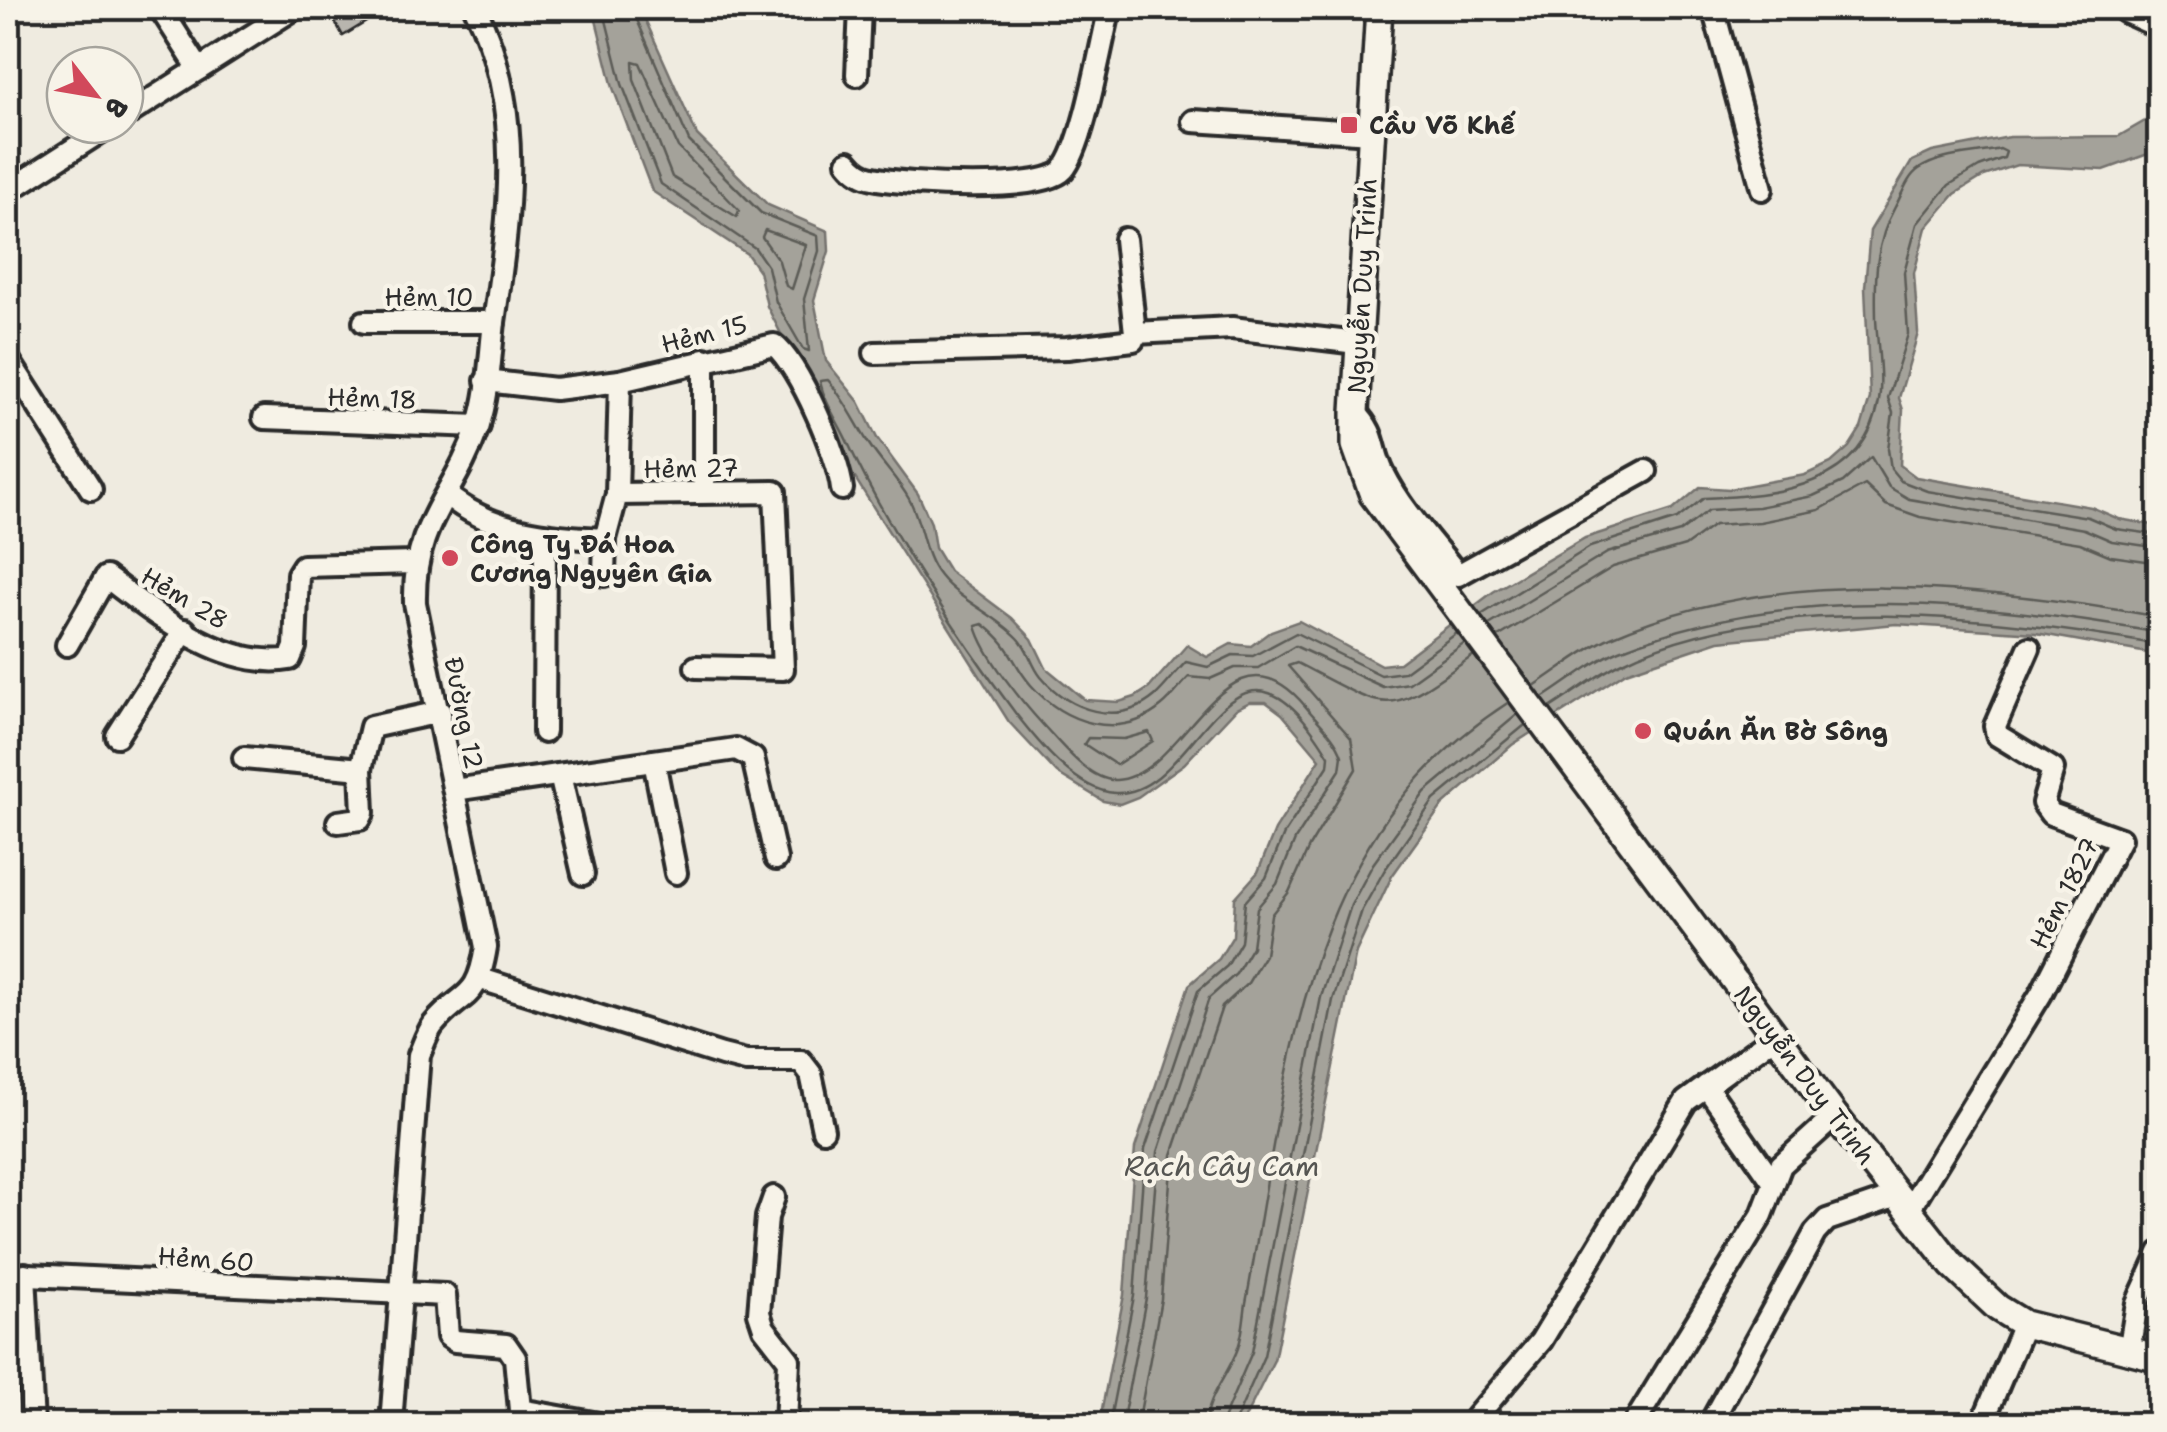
<svg xmlns="http://www.w3.org/2000/svg" width="2167" height="1432" font-family="'Shantell Sans',sans-serif">
	<style>
		.water { fill: #a4a29a; stroke: #74726e; stroke-width: 2.5 }
		.lines { fill: none; stroke-linecap: round; stroke-linejoin: round }
		.shore { stroke: #5b5b57; stroke-width: 2.5 }
		.building { fill: #b8b5ae; stroke: #2b2b2b; stroke-width: 2.5 }
		.minor-casing { stroke: #2b2b2b; stroke-width: 28 }
		.major-casing { stroke: #2b2b2b; stroke-width: 32 }
		.highway-casing { stroke: #2b2b2b; stroke-width: 38 }
		.minor { stroke: #f7f3e8; stroke-width: 20 }
		.major { stroke: #f7f3e8; stroke-width: 25 }
		.highway { stroke: #f7f3e8; stroke-width: 30 }
		.poi-dot { fill: #d1495b; stroke: #f7f3e8; stroke-width: 4 }
		.labels { text-anchor: middle; stroke-width: 9; stroke-linejoin: round; paint-order: stroke }
		.poi-label { font-size: 25px; font-weight: bold; fill: #2b2b2b; stroke: #f7f3e8; text-anchor: start }
		.street-label { font-size: 25px; fill: #2b2b2b; stroke: #f7f3e8 }
		.water-label { font-size: 28px; font-style: italic; fill: #555552; stroke: #f7f3e8 }
	</style>
	<rect width="100%" height="100%" fill="#efebe0"/>
	<filter id="ink" filterUnits="userSpaceOnUse"><feTurbulence type="fractalNoise" baseFrequency=".01" numOctaves="2"/><feDisplacementMap in="SourceGraphic" scale="20" xChannelSelector="R" yChannelSelector="G"/><feConvolveMatrix kernelMatrix="1 2 1 2 8 2 1 2 1" color-interpolation-filters="sRGB"/></filter>
	<g filter="url(#ink)">
		<path class="water" d="M593,8H640L697,135L768,205L828,231L829,251L814,300L826,361L859,402L877,438L918,494L931,523L935,548L949,571L1012,618L1032,639L1046,668L1085,700L1119,702L1135,697L1149,688L1187,645L1207,657L1231,644L1251,646L1271,631L1299,621L1381,665L1399,663L1493,592L1585,538L1673,510L1700,487L1729,489L1805,475L1831,463L1849,447L1861,428L1870,398L1865,287L1870,231L1912,161L1932,152L2009,137L2119,136L2159,113V150L2104,170L2017,165L1984,176L1955,194L1926,228L1914,273L1918,333L1899,398L1903,410L1900,465L1916,477L2091,507L2119,519L2159,526V655L2036,633L1896,624L1719,641L1626,672L1512,745L1442,806L1392,876L1356,952L1274,1360L1242,1424H1099L1124,1295L1135,1148L1189,985L1219,959L1233,936L1235,898L1258,872L1275,830L1320,759L1282,714L1266,702H1250L1236,709L1184,764L1138,797L1120,804L1103,801L1057,773L1009,722L848,467L767,306L759,271L747,254L652,191L613,88Z"/>
		<g class="lines">
			<g class="shore">
				<path d="M603,8L622,84L661,184L755,248L768,267L776,302L803,349L809,351L804,299L819,251L818,236L761,213L689,141L632,8"/>
				<path d="M633,61L640,63L678,147L739,210L737,217L672,177L634,80Z"/>
				<path d="M765,230L806,245L792,289L786,286L779,261L762,237Z"/>
				<path d="M1481,615L1590,547L1677,519L1704,498C1776,496 1864,487 1879,401C1883,377 1877,344 1876,318C1875,278 1875,243 1895,207C1902,195 1907,177 1919,169C1942,154 1974,155 2000,149L2006,152L2004,158L1979,167L1949,185L1917,224L1904,272L1908,334L1888,398L1893,413L1888,449L1891,469L1901,481L1927,491L2088,517L2116,529L2160,535"/>
				<path d="M1489,625L1607,553L1680,532L1709,510L1758,507L1813,496L1843,482L1871,457L1889,487L1909,499L2084,529L2112,541L2160,548"/>
				<path d="M1498,637L1613,567L1685,546L1714,525L1760,522L1819,510L1865,485L1886,505L1920,517L2080,543L2111,556L2160,563"/>
				<path d="M1534,686C1559,670 1584,649 1611,637C1779,563 1985,586 2160,617"/>
				<path d="M1543,698C1567,683 1593,661 1620,650C1793,582 1981,601 2160,633"/>
				<path d="M1550,708C1573,694 1596,675 1621,663C1771,589 2001,617 2160,645"/>
				<path d="M1149,732L1153,741L1116,765L1084,744L1088,738L1124,739Z"/>
				<path d="M1109,1424L1134,1296L1145,1149L1198,991L1227,966L1241,942L1245,902L1266,878L1284,834L1328,766L1329,756C1229,589 1201,797 1115,793C1077,791 1037,741 1016,714C959,638 888,529 848,443C839,423 824,402 820,381L828,380C845,400 855,422 869,444C881,463 898,479 909,499C923,524 922,554 940,576C960,601 995,614 1018,638C1029,649 1031,665 1041,677C1069,710 1117,728 1155,696C1166,686 1175,673 1186,662L1208,667L1233,655L1253,656L1296,633L1381,675L1404,672L1457,633"/>
				<path d="M1122,1424L1146,1298L1158,1152L1209,998L1236,974L1252,947L1257,908L1277,884L1295,840L1340,770L1342,756C1336,737 1318,722 1306,707C1226,610 1185,778 1116,780C1089,781 1061,744 1044,726C1023,703 984,656 976,626L983,624C1013,647 1011,662 1031,685C1064,723 1119,742 1162,706C1172,698 1180,686 1189,677L1210,679L1235,668H1258L1295,646L1383,687L1409,683L1465,643"/>
				<path d="M1138,1424L1161,1299L1172,1155L1222,1007L1248,983L1265,955L1271,915L1289,892L1309,847L1356,769L1351,738L1288,666L1297,663C1392,712 1383,720 1474,655"/>
				<path d="M1206,1424C1207,1396 1229,1374 1238,1348C1243,1334 1244,1317 1246,1303C1288,1079 1297,838 1509,702"/>
				<path d="M1221,1424L1252,1352L1321,997L1351,905L1373,864L1425,792L1518,714"/>
				<path d="M1234,1424L1264,1356L1333,1000L1362,910L1384,871L1434,800L1525,725"/>
			</g>
		</g>
		<path class="building" d="M347,8H357L366,22L343,36L332,16Z"/>
		<g class="lines">
			<defs>
				<g id="minor">
					<path d="M160,8L199,69"/>
					<path d="M1713,8L1762,189"/>
					<path d="M857,75L860,8"/>
					<path d="M125,116L295,8"/>
					<path d="M1193,121L1371,133"/>
					<path d="M848,162C855,171 862,176 873,178C904,185 1043,193 1063,170C1084,147 1101,42 1110,8"/>
					<path d="M8,191L111,125"/>
					<path d="M1125,239L1135,333L1232,328L1357,343"/>
					<path d="M364,322H494"/>
					<path d="M875,353L1067,348L1133,340L1135,333"/>
					<path d="M8,359L91,489"/>
					<path d="M704,359V492"/>
					<path d="M486,381L555,389L620,381L774,345C799,364 839,458 842,489"/>
					<path d="M1355,412C1378,435 1371,449 1384,474C1402,510 1433,543 1458,575L1646,471"/>
					<path d="M264,418L479,426"/>
					<path d="M617,494L620,381"/>
					<path d="M447,495C491,532 550,537 605,539L617,494L775,492L783,669L696,667"/>
					<path d="M604,575L605,539"/>
					<path d="M67,645L106,577C156,614 222,670 290,659L295,647L298,574L303,566L414,563"/>
					<path d="M544,732L545,537"/>
					<path d="M117,736L185,630"/>
					<path d="M244,758L361,769L371,727L440,712"/>
					<path d="M654,761L676,873"/>
					<path d="M560,775L583,874"/>
					<path d="M454,790L736,749L753,758L776,859"/>
					<path d="M338,822L360,819L363,813L361,769"/>
					<path d="M481,979L722,1055L746,1061H801L811,1074L823,1130"/>
					<path d="M1706,1086L1774,1183"/>
					<path d="M774,1197L767,1217L759,1313L764,1328L789,1360L786,1424"/>
					<path d="M1908,1211L2041,994L2120,839L2051,814L2043,803L2053,769L1997,735L1995,726L2029,648"/>
					<path d="M8,1274L445,1295L448,1336L455,1341L506,1345L515,1358L520,1410L599,1424"/>
					<path d="M25,1274L33,1424"/>
					<path d="M2129,1352L2137,1303L2160,1253"/>
					<path d="M1476,1417L1541,1341L1686,1101L1775,1036"/>
					<path d="M1637,1419L1762,1215L1781,1165L1835,1116"/>
					<path d="M391,1424L419,1055C423,1046 427,1033 433,1025C463,989 477,1004 486,947L415,603C413,521 453,499 478,427C489,395 490,356 494,322C510,214 525,109 475,8"/>
					<path d="M1710,1424L1815,1233L1827,1220L1897,1196"/>
					<path d="M1982,1424L2024,1324"/>
				</g>
				<path id="major" d="M1379,8L1355,412V445L1373,495L1835,1116L1952,1265L1998,1308L2024,1324L2160,1358"/>
				<path id="highway" d="M2129,8L2160,22"/>
			</defs>
			<use href="#minor" class="minor-casing"/>
			<use href="#major" class="major-casing"/>
			<use href="#highway" class="highway-casing"/>
			<use href="#minor" class="minor"/>
			<use href="#major" class="major"/>
			<use href="#highway" class="highway"/>
		</g>
	</g>
	<g class="poi-dot">
		<rect x="1339" y="115" width="20" height="20" rx="5"/>
		<circle cx="450" cy="558" r="10"/>
		<circle cx="1643" cy="731" r="10"/>
	</g>
	<g class="labels">
		<g class="poi-label">
			<text x="1369" y="134">Cầu Võ Khế</text>
			<text x="470" y="553">Công Ty Đá Hoa<tspan x="470" dy="29">Cương Nguyên Gia</tspan></text>
			<text x="1663" y="740">Quán Ăn Bờ Sông</text>
		</g>
		<g class="street-label">
			<text transform="translate(1362 286) rotate(-87)" y="9">Nguyễn Duy Trinh</text>
			<text x="429" y="306">Hẻm 10</text>
			<text transform="translate(704 334) rotate(-14)" y="9">Hẻm 15</text>
			<text transform="translate(372 398) rotate(2)" y="9">Hẻm 18</text>
			<text transform="translate(691 468) rotate(-1)" y="9">Hẻm 27</text>
			<text transform="translate(185 598) rotate(31)" y="9">Hẻm 28</text>
			<text transform="translate(464 713) rotate(79)" y="9">Đường 12</text>
			<text transform="translate(2064 893) rotate(-63)" y="9">Hẻm 1827</text>
			<text transform="translate(1805 1075) rotate(53)" y="9">Nguyễn Duy Trinh</text>
			<text transform="translate(206 1259) rotate(4)" y="9">Hẻm 60</text>
		</g>
		<g class="water-label">
			<text x="1222" y="1176">Rạch Cây Cam</text>
		</g>
	</g>
	<rect width="2167" height="1432" fill="none" stroke="#f7f3e8" stroke-width="40"/>
	<rect x="20" y="20" width="2127" height="1392" fill="none" stroke="#2b2b2b" stroke-width="4" filter="url(#ink)"/>
	<g transform="translate(95 95) rotate(121)"><circle r="48" fill="#f7f3e8" stroke="#a5a39c" stroke-width="2.5"/>
	<path d="M0-8L18 38L0 25L-18 38Z" fill="#d1495b"/>
	<text y="-15" font-size="28" font-weight="bold" text-anchor="middle" fill="#2b2b2b">B</text>
	</g>
</svg>
